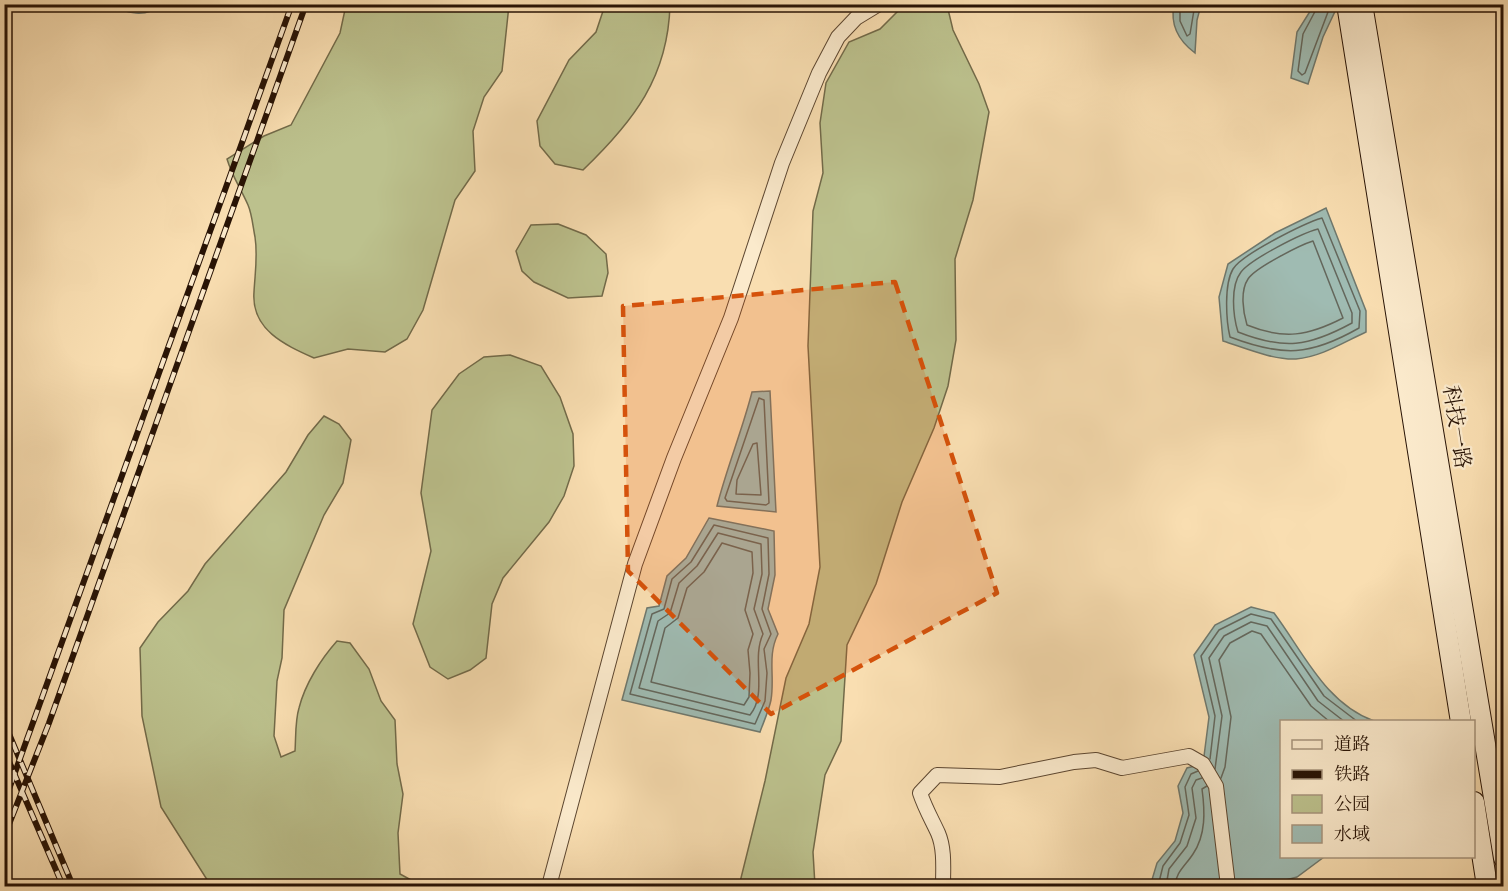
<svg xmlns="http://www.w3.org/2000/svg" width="1508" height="891" font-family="Vollkorn,'Noto Serif SC',serif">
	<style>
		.green { fill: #bcc18d; stroke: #726a49; stroke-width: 1.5 }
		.water { fill: #9fbbb2; stroke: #6f786d; stroke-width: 1.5 }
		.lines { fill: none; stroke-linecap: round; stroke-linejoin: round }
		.shore { stroke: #64675c; stroke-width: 1.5 }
		.street-casing { stroke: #5c4630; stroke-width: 16 }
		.secondary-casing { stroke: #281305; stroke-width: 22 }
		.street { stroke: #fbeacc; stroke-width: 14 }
		.secondary { stroke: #fbeacc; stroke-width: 20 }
		.rail-casing { stroke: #281305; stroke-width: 6 }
		.rail { stroke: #fbeacc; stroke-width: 4; stroke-dasharray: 11; stroke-linecap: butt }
		.marked { fill: #d5520b; fill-opacity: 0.2; stroke: #d5520b; stroke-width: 4.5; stroke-dasharray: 12 8; stroke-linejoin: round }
		.labels { text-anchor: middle; stroke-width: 4.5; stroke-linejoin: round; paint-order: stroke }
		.street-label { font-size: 21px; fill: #281305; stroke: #fbeacc }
	</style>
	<rect width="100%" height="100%" fill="#f9deb1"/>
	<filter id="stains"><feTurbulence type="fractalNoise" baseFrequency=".00333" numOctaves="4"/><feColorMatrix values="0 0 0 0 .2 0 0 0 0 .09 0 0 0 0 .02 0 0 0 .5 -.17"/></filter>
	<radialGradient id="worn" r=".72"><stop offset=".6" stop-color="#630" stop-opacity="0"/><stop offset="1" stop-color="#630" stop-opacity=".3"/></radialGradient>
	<g class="green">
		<path d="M346,5H509L502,71L484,97L473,131L475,171L455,200L423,310L407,339L385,352L348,349L314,358C285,345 251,330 254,292C255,273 258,256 255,237C253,227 252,214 248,205C241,189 232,176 227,159L264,136L291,125L340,33Z"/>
		<path d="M605,5H670C668,77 634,121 583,170L555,164L540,146L537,121L569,60L596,32Z"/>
		<path d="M904,5H947L953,30L979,84L989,112L973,200L955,259L956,340L948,386L934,428L902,502L876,584L847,645L841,741L825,775L813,852L815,886H739L765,781L786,678L809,624L820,567L808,346L813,211L823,173L820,123L826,83L849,42L880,29Z"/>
		<path d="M558,224L586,235L606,254L608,273L602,296L568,298L534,282L522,271L516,251L531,225Z"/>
		<path d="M510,355L541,366L560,397L573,434L574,466L564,496L549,522L503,578L492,604L486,658L470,670L448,679L430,667L413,624L431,551L421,493L432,410L459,374L484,357Z"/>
		<path d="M324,416L339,424L351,440L343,483L324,515L284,610L282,658L277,681L274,736L281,757L295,751C296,737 295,721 299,708C305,684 321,659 337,641L350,643L369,669L381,701L395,720L397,764L403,794L398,833L400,874L422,886H211L161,807L142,716L140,648L158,622L188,591L205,564L286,472L308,435Z"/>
	</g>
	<g class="water">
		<path d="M113,4H158V5C148,18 124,14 113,4Z"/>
		<path d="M1174,5H1201L1197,20L1195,53C1179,41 1170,25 1174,5Z"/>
		<path d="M1314,5H1338L1323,37L1308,84L1291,78L1297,32Z"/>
		<path d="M1326,208L1366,311V332C1344,342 1321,357 1296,359C1273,360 1245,348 1223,341L1219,297L1228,264L1275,233Z"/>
		<path d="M770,391L776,512L717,506C727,467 742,431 752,392Z"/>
		<path d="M709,518L774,531L775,575L768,609L778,634C767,656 775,676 771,700C769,710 764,721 760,732L622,700L647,608L659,606L667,576L686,558Z"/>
		<path d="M1251,607L1274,613C1304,653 1325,703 1374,721L1282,722V856L1324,857L1297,877L1264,886H1154L1151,883L1157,863L1175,841L1183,813L1178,786L1187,768L1203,764L1209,717L1194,655L1215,625Z"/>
	</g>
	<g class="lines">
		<g class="shore">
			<path d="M1180,4V21L1187,36L1190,34L1195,4"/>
			<path d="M1319,4L1303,34L1298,71L1302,75L1305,73L1331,4"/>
			<path d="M1322,218L1360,311L1359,328C1310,356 1283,357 1230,337C1226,320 1224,284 1233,269C1242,254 1305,223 1322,218Z"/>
			<path d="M1318,229L1352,313V323C1308,347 1284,350 1238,332C1233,316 1230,286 1241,272C1251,259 1302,233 1318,229Z"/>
			<path d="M1313,241L1343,318C1308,336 1284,340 1247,325C1243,312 1240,291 1248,279C1255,268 1300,245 1313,241Z"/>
			<path d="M759,398L764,400L769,503L766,505L727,501L725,498Z"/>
			<path d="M757,443L761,495L736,494L737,480L753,444Z"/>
			<path d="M714,525L768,538L769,574L762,609L771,634L764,649L767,673L765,701L755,724L630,694L652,614L664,609L672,579L691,562Z"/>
			<path d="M718,533L761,544L762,574L754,609L763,634C751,660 768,693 750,715L639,688L658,621L670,613L679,583L697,566Z"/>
			<path d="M722,543L752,552L753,573L745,610L753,634L748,650L750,673L749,697L744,705L651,682L665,628L678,618L687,588L704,572Z"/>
			<path d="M1210,759L1215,716L1201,656L1219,630L1251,614L1271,619L1324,696L1358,722"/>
			<path d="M1215,769L1222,716L1209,658L1224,636L1251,622L1267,626L1318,701L1345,722"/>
			<path d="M1221,778L1225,767L1231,717L1219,660L1230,643L1252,631L1261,634L1311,706L1330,722"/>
			<path d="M1158,886L1163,866L1180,843L1189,815L1185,787L1191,774L1198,771"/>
			<path d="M1166,886L1169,869L1187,846L1196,818L1192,788L1196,780L1202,778"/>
			<path d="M1175,886C1175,873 1186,865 1193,854C1206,835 1205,811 1202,789L1207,786"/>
		</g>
		<defs>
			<g id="street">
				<path d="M549,886L635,564L674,458L731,318L782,163L819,73L838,37L856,18L879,4"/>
				<path d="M943,886C943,870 945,849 938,833C932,820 925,808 920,793L937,775L1000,777L1074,762L1096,760L1122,768L1189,756L1203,764L1216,786L1228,886"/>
			</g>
			<g id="secondary">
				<path d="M1347,4L1461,722"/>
				<path d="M1362,4L1504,858"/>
				<path d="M1474,802L1487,886"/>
			</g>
		</defs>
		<use href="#street" class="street-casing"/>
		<use href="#secondary" class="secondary-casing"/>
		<use href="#street" class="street"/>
		<use href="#secondary" class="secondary"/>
		<defs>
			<g id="rail">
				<path d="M4,722L73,886"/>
				<path d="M4,750L63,886"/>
				<path d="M4,803L292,4"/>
				<path d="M4,837L49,723L306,4"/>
			</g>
		</defs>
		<use href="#rail" class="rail-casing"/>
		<use href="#rail" class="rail"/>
	</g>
	<path class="marked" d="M895,282L997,593L771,714L628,571L623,306Z"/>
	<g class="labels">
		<g class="street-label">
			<text transform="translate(1457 427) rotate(81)" y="7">科技一路</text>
		</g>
	</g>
	<rect width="1508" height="891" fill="none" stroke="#f9deb1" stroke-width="24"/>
	<rect x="6" y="6" width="1496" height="879" fill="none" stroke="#281305" stroke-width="3"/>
	<rect x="12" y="12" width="1484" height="867" fill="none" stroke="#281305" stroke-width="1.5"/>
	<rect x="1280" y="720" width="195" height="138" fill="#fbeacc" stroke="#a7947c" stroke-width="1.5"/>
	<rect x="1292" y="740" width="30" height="9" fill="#fbeacc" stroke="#a7947c" stroke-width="1.5"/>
	<text x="1334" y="750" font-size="18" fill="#281305">道路</text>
	<rect x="1292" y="770" width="30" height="9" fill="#281305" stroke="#a7947c" stroke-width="1.5"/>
	<text x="1334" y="780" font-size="18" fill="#281305">铁路</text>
	<rect x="1292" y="795" width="30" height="18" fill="#bcc18d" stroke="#a7947c" stroke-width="1.5"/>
	<text x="1334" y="810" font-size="18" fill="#281305">公园</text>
	<rect x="1292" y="825" width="30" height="18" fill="#9fbbb2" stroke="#a7947c" stroke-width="1.5"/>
	<text x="1334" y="840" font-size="18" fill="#281305">水域</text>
	<rect width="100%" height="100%" filter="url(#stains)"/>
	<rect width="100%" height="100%" fill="url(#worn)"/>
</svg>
